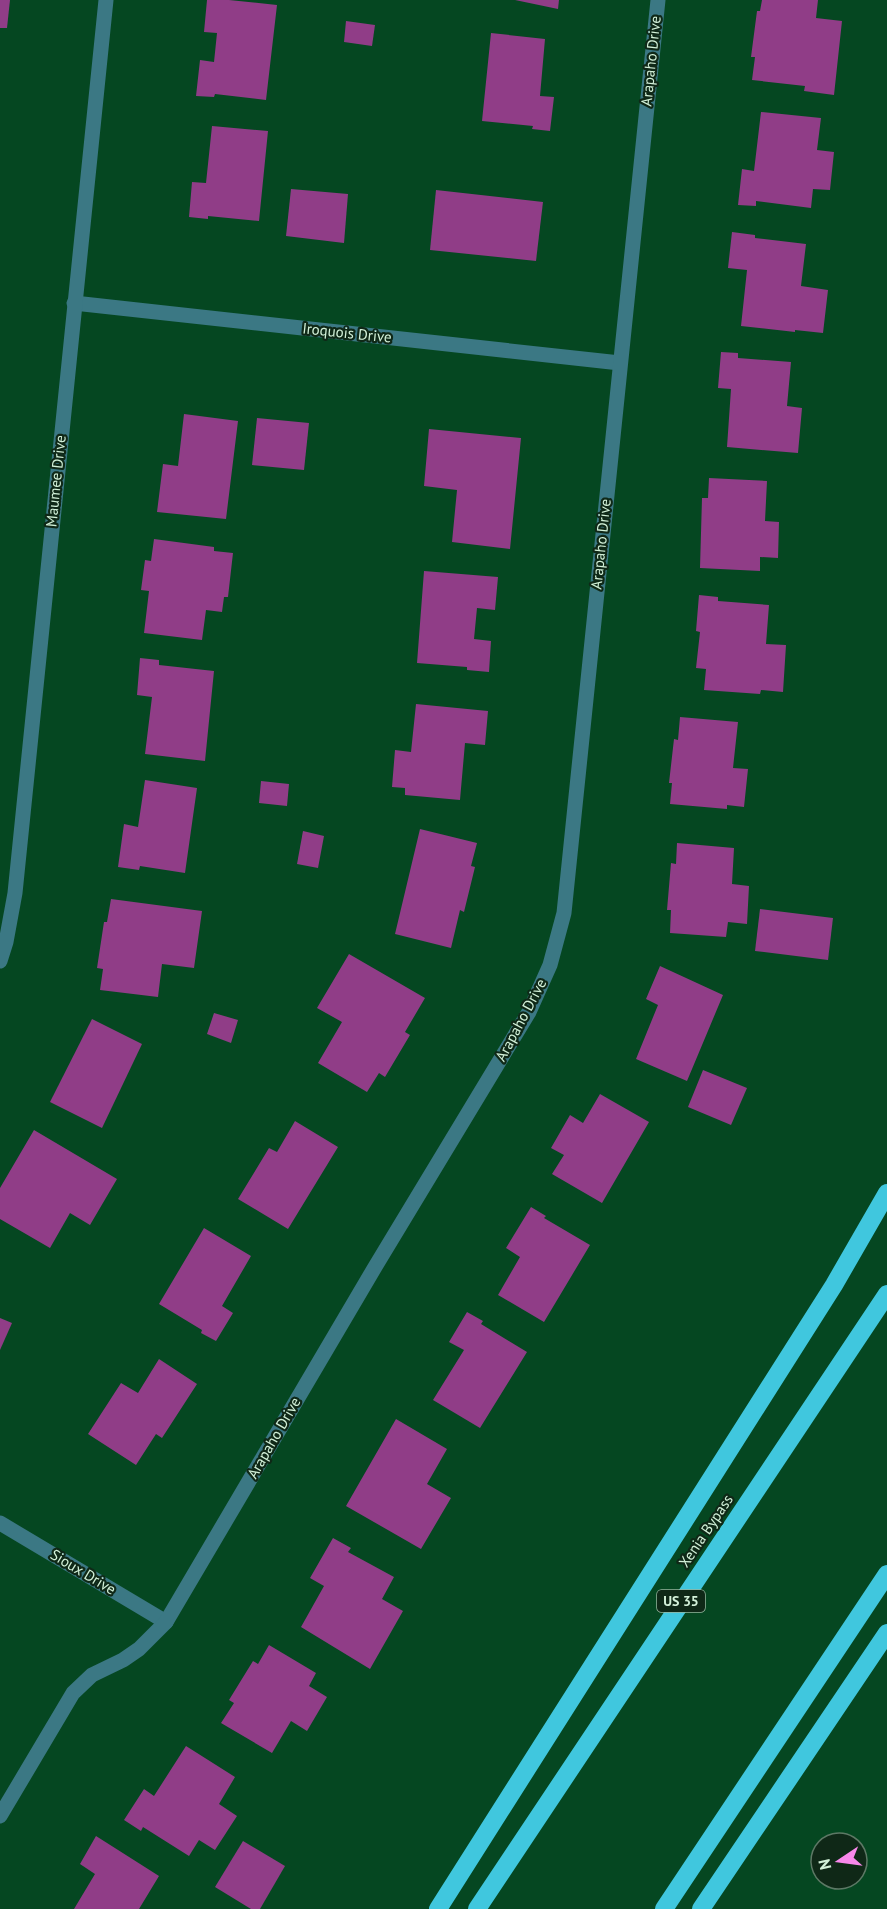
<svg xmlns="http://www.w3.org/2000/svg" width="887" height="1909" font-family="'PT Sans',sans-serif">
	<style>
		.building { fill: #903d87 }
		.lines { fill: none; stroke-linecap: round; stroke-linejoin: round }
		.minor { stroke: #3b7884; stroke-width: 15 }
		.motorway { stroke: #40c7de; stroke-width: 18 }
		.labels { text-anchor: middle; stroke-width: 4.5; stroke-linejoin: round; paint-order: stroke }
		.shield { fill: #0f2817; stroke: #98b59f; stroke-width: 1.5 }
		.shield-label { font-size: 14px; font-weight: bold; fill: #d3f1d9 }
		.street-label { font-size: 15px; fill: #d3f1d9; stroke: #0f2817 }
	</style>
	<rect width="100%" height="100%" fill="#054721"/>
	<g class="building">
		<path d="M0,0H10L7,28H0Z"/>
		<path d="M207,0H229L277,5L266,100L215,94L214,97L196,96L200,60L214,62L217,33L204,32Z"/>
		<path d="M515,0H559L558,9Z"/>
		<path d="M762,0H818L816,18L842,21L834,95L804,91L805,86L752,80L755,57H751L757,11H760Z"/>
		<path d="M346,21L375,25L372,46L344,42Z"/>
		<path d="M491,33L545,39L540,96L554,97L550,131L532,129L533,126L482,121Z"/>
		<path d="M761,112L821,118L817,150L834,152L830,190L813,189L811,208L756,201V206L738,205L742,169L754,171Z"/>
		<path d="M212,126L268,131L259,221L208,216V219L189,217L192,182L206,183Z"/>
		<path d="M291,189L348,194L344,243L286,236Z"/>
		<path d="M436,190L543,202L536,261L430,250Z"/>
		<path d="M732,232L755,235V238L806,244L801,286L828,290L823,333L795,330V332L741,326L747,270L728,268Z"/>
		<path d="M721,352L738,353V358L791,362L787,406L802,408L798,453L727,447L731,389L718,388Z"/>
		<path d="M184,414L238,421L226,519L157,512L163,464L178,466Z"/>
		<path d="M257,418L309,423L304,470L252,465Z"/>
		<path d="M429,429L521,438L510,549L452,542L457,490L424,486Z"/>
		<path d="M709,478L767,481L765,521L779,522L778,558L760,557V571L700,568L702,498H708Z"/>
		<path d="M154,539L214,547V551L233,553L228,597H224L222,612L206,610L202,640L144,633L149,591L141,590L145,560L151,561Z"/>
		<path d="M424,571L498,577L495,610L477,608L474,639L491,641L489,672L467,670V667L417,663Z"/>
		<path d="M699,595L718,597V601L769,605L766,644L786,645L783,692L761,690L760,694L704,690L706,669L696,668L700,632L696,631Z"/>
		<path d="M140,658L159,660V665L214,671L205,761L145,754L152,697L137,695Z"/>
		<path d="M416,704L488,711L485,745L465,743L460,800L405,795V788L392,787L395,750L411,752Z"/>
		<path d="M680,717L738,722L733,768L748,769L744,807L727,805V809L670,804L672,783H669L674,739L678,740Z"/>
		<path d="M145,780L197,788L185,873L140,866L139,870L118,867L124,824L138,827Z"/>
		<path d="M261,781L289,784L287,806L259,803Z"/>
		<path d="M420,829L477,843L471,866L475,867L464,912L460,910L451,948L395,934Z"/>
		<path d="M303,831L324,836L318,868L297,864Z"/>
		<path d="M677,843L734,848L732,884L749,886L747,924L728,922L726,937L670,933L671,910H667L671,863L676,864Z"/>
		<path d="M111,899L202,911L194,968L162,964L158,997L100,990L103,969L97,968L104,922H107Z"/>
		<path d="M760,909L833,918L828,960L755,951Z"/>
		<path d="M349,954L425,998L405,1032L410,1035L385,1077L379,1073L367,1092L318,1063L342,1022L317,1008Z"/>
		<path d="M660,966L723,995L687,1081L636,1059L658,1005L646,999Z"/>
		<path d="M214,1013L238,1020L231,1043L207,1034Z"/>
		<path d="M92,1019L142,1044L102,1128L50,1102Z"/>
		<path d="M703,1070L747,1088L731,1125L688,1107Z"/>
		<path d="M600,1094L649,1122L602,1203L552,1174L564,1155L551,1148L570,1115L583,1123Z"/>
		<path d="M295,1121L338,1147L288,1229L238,1199L269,1148L277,1152Z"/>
		<path d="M34,1130L117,1179L90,1225L70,1213L50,1248L0,1219V1188Z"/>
		<path d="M531,1207L546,1216L544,1218L590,1245L544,1322L498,1295L520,1257L506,1248Z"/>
		<path d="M204,1228L251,1256L222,1306L233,1313L216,1341L201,1333L202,1330L159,1304Z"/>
		<path d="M467,1312L483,1321L481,1324L527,1352L480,1428L433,1400L464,1350L449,1342Z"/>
		<path d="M0,1318L12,1323L0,1350Z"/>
		<path d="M159,1359L197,1384L162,1438L156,1434L136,1465L88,1434L121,1383L138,1393Z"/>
		<path d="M396,1419L447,1449L427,1484L451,1498L421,1549L346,1506Z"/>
		<path d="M333,1538L351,1548L348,1552L394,1577L382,1599L403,1611L370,1669L301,1627L324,1586L310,1578Z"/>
		<path d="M269,1645L316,1673L309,1686L327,1697L307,1731L291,1721L272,1753L221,1723L234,1703L229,1700L253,1661L258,1664Z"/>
		<path d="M186,1746L235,1777L219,1804L237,1816L215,1850L199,1840L189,1856L143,1827L141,1831L124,1820L144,1789L154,1796Z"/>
		<path d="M96,1836L159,1876L139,1909H74L95,1874L80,1864Z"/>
		<path d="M243,1841L285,1866L260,1909H251L215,1887Z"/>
	</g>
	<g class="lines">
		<g class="minor">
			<path d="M74,303L620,363"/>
			<path d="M0,961L6,942L15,893L106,0"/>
			<path d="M0,1523L166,1622"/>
			<path d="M0,1816L73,1693L92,1675L123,1660L139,1649L166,1622L375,1267L529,1012L550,965L564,913L658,0"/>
		</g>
		<g class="motorway">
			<path d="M438,1909L834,1285L887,1193"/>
			<path d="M477,1909L887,1294"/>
			<path d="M664,1909L887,1574"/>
			<path d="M701,1909L887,1633"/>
		</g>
	</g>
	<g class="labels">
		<rect class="shield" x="657" y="1590" width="48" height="22" rx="4.5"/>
		<g class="shield-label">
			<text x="681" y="1606">US 35</text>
		</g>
		<g class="street-label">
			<text transform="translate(651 61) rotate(-84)" y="5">Arapaho Drive</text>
			<text transform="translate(347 333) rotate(6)" y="5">Iroquois Drive</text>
			<text transform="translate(56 481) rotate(-84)" y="5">Maumee Drive</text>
			<text transform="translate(601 544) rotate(-84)" y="5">Arapaho Drive</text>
			<text transform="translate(521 1020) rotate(-62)" y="5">Arapaho Drive</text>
			<text transform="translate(274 1438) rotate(-60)" y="5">Arapaho Drive</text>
			<text transform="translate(706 1531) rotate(-56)" y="5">Xenia Bypass</text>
			<text transform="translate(83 1572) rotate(31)" y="5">Sioux Drive</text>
		</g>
	</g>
	<g transform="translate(839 1861) rotate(257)"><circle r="28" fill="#0f2817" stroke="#5d7865" stroke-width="1.5"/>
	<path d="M0-4.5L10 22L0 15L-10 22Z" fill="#f888eb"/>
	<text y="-9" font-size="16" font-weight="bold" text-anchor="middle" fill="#d3f1d9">N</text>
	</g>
</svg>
